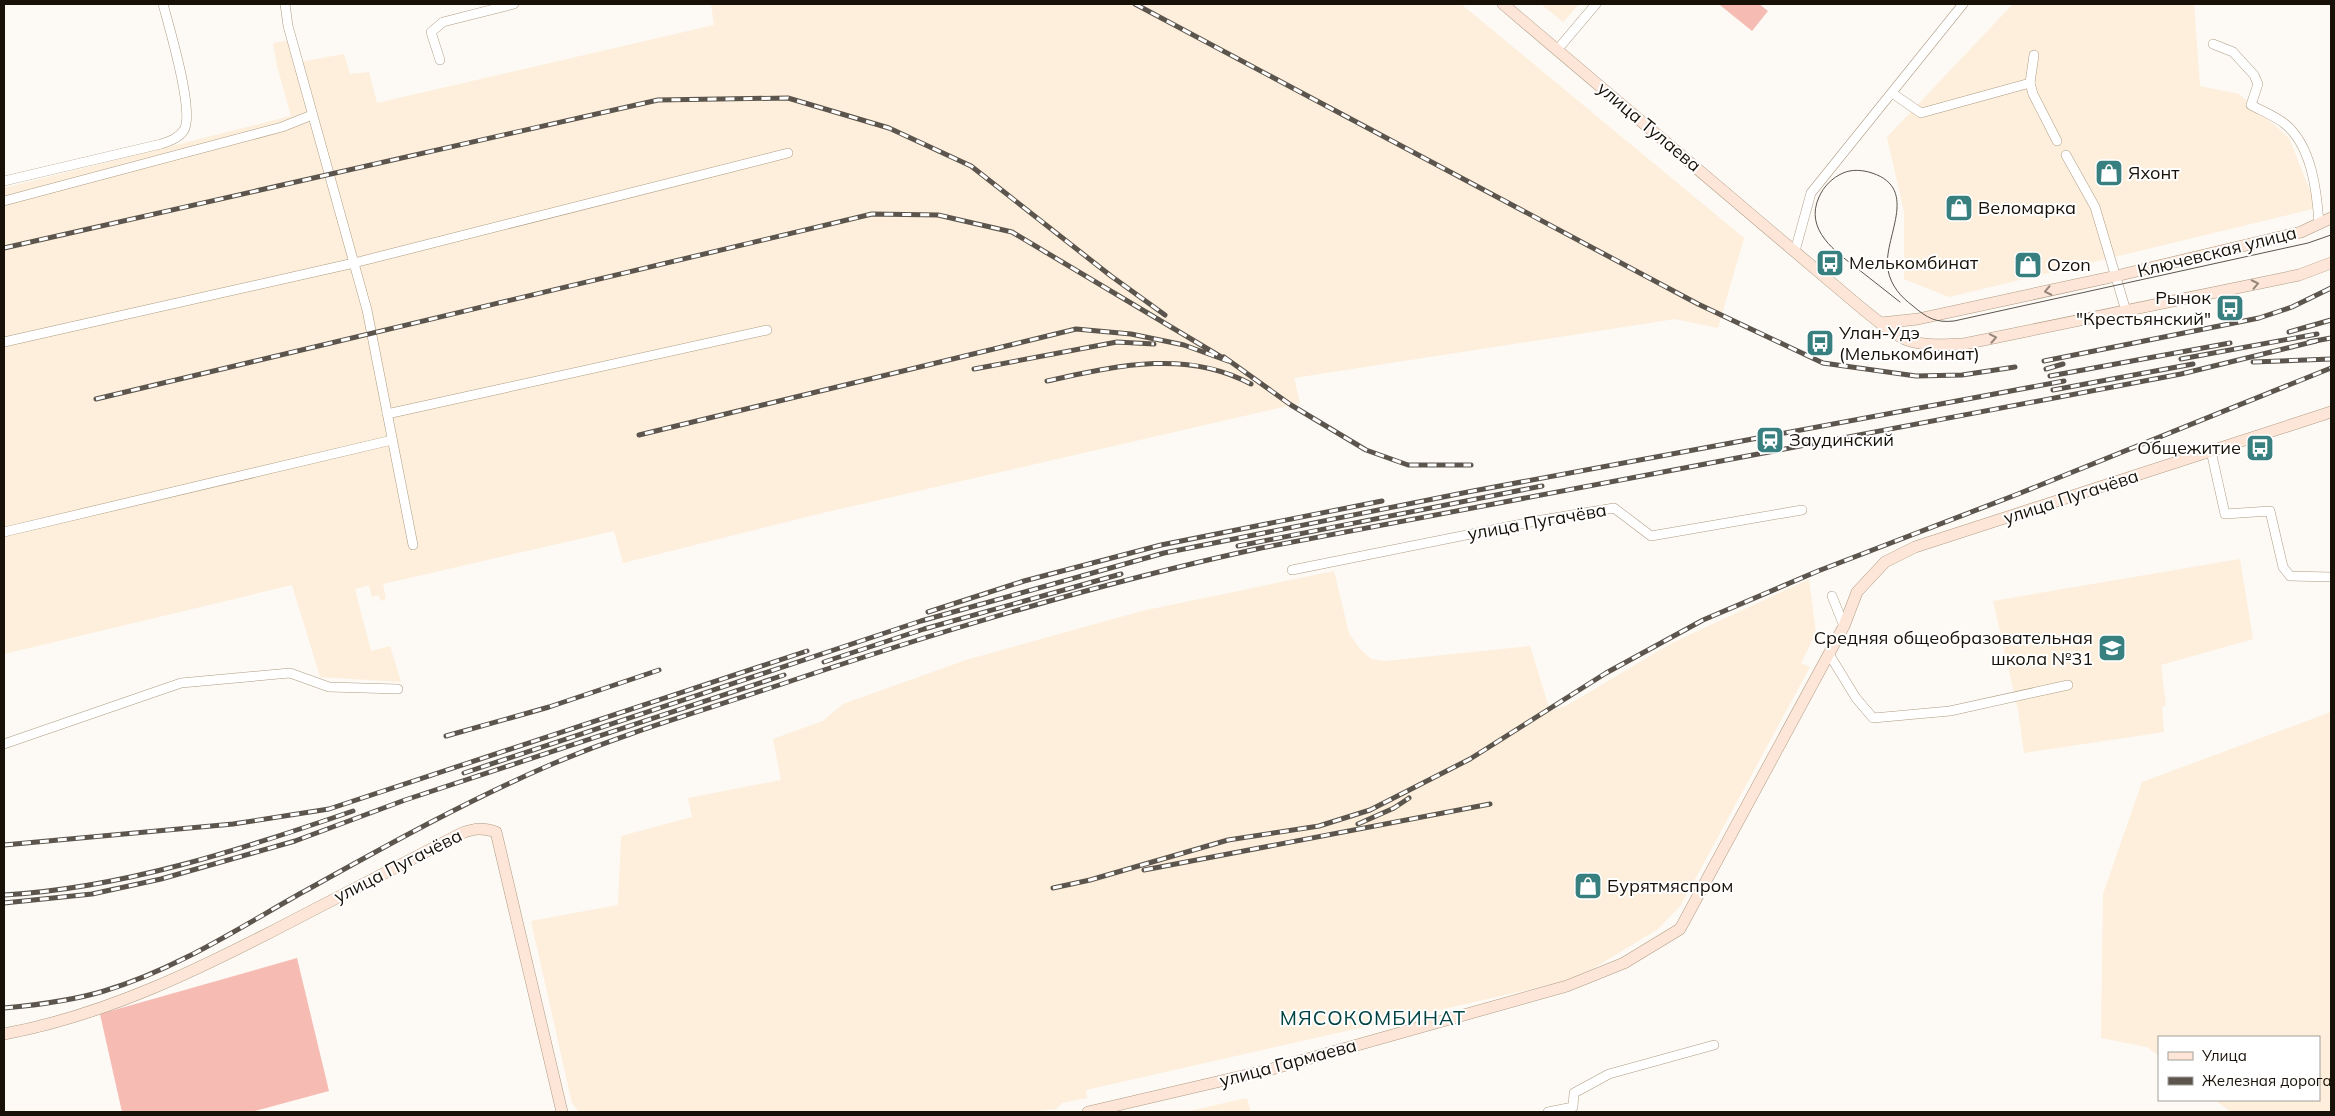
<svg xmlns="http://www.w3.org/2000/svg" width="2335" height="1116" font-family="Mulish,sans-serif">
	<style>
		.built { fill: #fdefdb }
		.pitch { fill: #f6bcb3 }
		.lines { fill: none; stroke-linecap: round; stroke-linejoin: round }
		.street-casing { stroke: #ae9c83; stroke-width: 10 }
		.secondary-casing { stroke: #ae9c83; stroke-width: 12 }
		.street { stroke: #fff; stroke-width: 9 }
		.secondary { stroke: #fde6d8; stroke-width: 11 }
		.tram { stroke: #5b554d; stroke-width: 1 }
		.rail-casing { stroke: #5b554d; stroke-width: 5 }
		.rail { stroke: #fff; stroke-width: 3; stroke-dasharray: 9; stroke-linecap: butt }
		.oneway { stroke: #96867a }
		.labels { text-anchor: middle; stroke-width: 4; stroke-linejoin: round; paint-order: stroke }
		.street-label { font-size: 18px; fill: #181108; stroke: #fff }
		.poi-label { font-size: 18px; fill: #181108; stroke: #fff; text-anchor: start }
		.quarter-label { font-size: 20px; letter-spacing: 1px; fill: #004342; stroke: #fff }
	</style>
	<rect width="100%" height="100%" fill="#fdf9f4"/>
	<g class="built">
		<path d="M711,4H1461L1744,238L1718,328L1675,319L1294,378L1300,403L814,515L623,563L614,531L383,584L386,599L380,601L379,595L372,597L369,585L355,589L371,651L390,646L401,682L320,677L292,585L4,654V188L291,116L277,66L273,43L290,40L294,63L344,54L350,74L369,72L377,103L714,25Z"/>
		<path d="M1541,4H1579L1563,22Z"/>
		<path d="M2013,4H2194L2200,86L2239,94L2289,138L2317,208L1949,297L1904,279V212L1887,137Z"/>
		<path d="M2240,559L2253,639L2161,665L2166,705L2162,707L2164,732L2024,753L2018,710L1993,601Z"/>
		<path d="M1334,571L1349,633L1360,649L1371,659L1385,661L1530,646L1550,711L1566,706L1670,644L1809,579L1816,633L1801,663L1810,667L1681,905L1658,929L1576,979L1086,1090L1087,1098L1062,1103L1056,1109L1028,1112H579L572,1103L531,921L618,905L621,836L692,817L688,798L781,780L773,739L823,721L843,704L966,660L1142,611Z"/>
		<path d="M2331,712V1112H2231L2215,1100H2319V1037H2159V1056L2147,1047L2101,1038L2103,894L2142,782Z"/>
		<path d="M1247,1098L1251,1112H1184Z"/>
	</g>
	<g class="pitch">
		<path d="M1721,4H1759L1768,11L1752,31L1720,5Z"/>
		<path d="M297,958L329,1091L251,1112H122L100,1014Z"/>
	</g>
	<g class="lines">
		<defs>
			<g id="street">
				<path d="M285,4L288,26L367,310L413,545"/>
				<path d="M2213,44L2233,52L2254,75L2258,84L2251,105C2262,111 2275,116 2285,124C2312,146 2317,192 2319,224"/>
				<path d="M1557,50L1596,4"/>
				<path d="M2034,55L2030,83L2033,94L2057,141"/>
				<path d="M440,60L431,32L443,22L514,4"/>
				<path d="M1892,93L1921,113L2030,83"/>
				<path d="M2066,155L2095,207L2126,311"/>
				<path d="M4,181L161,144C170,141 179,138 184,130C195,112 169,27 163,4"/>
				<path d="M4,201L282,127L312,115"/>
				<path d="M1795,251L1811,193L1963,4"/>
				<path d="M4,342L354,263L788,153"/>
				<path d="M387,414L767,330"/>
				<path d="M2211,451L2225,514L2270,511L2283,567L2290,576L2331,577"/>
				<path d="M4,532L392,440"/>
				<path d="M1292,570L1536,521L1614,508L1651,536L1802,510"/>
				<path d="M1832,596L1844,626"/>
				<path d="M1829,654L1856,698L1873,718L1950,711L2068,685"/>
				<path d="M4,744L181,683L290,673L329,687L398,689"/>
				<path d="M1548,1112L1573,1107L1574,1093L1609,1074L1714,1045"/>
			</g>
			<g id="secondary">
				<path d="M1503,4L1833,284C1849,297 1893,337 1910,341C1928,346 1945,345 1964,344L2299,275L2331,263"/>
				<path d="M1881,323L1918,319L2116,276L2301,232L2331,218"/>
				<path d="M4,1034C107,1015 202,968 294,920C350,891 406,862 462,833C475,828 483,828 496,832L562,1112"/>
				<path d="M1088,1112L1268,1070L1567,986L1624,963L1680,929L1844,626L1857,592L1885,562L1915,547L2331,412"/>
			</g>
		</defs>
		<use href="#street" class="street-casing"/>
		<use href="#secondary" class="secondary-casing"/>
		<use href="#street" class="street"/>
		<use href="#secondary" class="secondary"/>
		<path class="tram" d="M1900,302C1886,291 1872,280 1858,269C1836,252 1804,230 1819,197C1824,186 1832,178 1843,173C1852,169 1863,170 1872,173C1921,189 1882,239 1888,270C1891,286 1901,297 1913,306C1927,318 1936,323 1954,321L2308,243L2331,235"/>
		<defs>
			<g id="rail">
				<path d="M1135,4L1698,304L1823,363L1916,376L1962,375L2015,367"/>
				<path d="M4,248L658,100L788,98L889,128L971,166L1111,276L1165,315"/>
				<path d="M2289,332L2331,320"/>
				<path d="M2309,342L2331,338"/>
				<path d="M1224,357L1291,405L1366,450L1408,465H1471"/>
				<path d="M2181,359L2317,334"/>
				<path d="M2044,361L2259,318L2292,307L2331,288"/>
				<path d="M2253,362L2331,359"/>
				<path d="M974,369L1117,342L1154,344"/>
				<path d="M2046,369L2063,364"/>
				<path d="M2050,376L2230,343"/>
				<path d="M1047,381C1116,366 1186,349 1251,384"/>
				<path d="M2053,390L2193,364"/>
				<path d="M96,399L872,214L938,215L1012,232L1228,361L1184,345L1131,334L1076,329L639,435"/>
				<path d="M1238,546L1542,486"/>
				<path d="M928,612L1024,581L1161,545L1382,501"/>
				<path d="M824,662L924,629L1121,574"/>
				<path d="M446,736L549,707L659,670"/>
				<path d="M464,773L921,621L1164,553L1473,491L2064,381"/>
				<path d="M1358,824L1394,808L1409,798"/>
				<path d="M4,845L233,824L329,809L807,651"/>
				<path d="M1144,870L1490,804"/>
				<path d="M1053,888L1090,880L1228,840L1319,826L1370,810L1470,759L1606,673L1703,620L1818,571L2018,494L2331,368"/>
				<path d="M4,895C123,888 240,850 353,811"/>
				<path d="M4,903L92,894L161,879L295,841L405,800L784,675"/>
				<path d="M4,1008C37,1005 71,1001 104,991C175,970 239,928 303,892C384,847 464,802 550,765C622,734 698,712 773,687C933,633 1095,584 1261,548L2181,374L2316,341"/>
			</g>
		</defs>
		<use href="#rail" class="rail-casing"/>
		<use href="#rail" class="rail"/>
	</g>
	<defs><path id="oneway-chevron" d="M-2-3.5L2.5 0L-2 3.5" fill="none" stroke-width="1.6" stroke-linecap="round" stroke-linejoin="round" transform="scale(1.25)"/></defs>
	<g class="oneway">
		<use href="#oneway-chevron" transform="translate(2255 284) rotate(-12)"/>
		<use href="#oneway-chevron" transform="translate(2048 291) rotate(168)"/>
		<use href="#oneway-chevron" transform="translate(1993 338) rotate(-11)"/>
	</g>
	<defs>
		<symbol id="shop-square" viewBox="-11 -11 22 22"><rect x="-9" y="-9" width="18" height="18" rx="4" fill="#38807f" stroke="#fff"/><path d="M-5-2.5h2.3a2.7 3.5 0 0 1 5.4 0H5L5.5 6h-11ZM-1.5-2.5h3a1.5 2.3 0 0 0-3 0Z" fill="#fff"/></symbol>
		<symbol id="bus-square" viewBox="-11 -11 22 22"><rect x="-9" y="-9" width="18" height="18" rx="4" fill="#38807f" stroke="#fff"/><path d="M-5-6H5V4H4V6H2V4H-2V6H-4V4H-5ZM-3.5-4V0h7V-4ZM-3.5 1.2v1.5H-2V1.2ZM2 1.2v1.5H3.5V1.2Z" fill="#fff"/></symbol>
		<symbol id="station-square" viewBox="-11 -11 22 22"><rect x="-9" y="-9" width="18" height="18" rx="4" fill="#38807f" stroke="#fff"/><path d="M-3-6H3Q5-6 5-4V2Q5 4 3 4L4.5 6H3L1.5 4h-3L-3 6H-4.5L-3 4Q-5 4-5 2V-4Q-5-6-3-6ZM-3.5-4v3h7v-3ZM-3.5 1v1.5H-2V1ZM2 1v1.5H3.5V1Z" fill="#fff"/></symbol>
		<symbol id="school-square" viewBox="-11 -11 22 22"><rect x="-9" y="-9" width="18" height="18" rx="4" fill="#38807f" stroke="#fff"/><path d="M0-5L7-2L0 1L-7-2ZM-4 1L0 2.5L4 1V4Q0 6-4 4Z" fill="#fff"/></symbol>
	</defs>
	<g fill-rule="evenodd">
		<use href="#shop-square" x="2093" y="157" width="32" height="32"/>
		<use href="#shop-square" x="1943" y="192" width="32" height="32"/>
		<use href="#bus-square" x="1814" y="247" width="32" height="32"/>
		<use href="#shop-square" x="2012" y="249" width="32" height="32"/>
		<use href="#bus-square" x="2214" y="292" width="32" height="32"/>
		<use href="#bus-square" x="1804" y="327" width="32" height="32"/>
		<use href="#station-square" x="1754" y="424" width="32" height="32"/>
		<use href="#bus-square" x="2244" y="432" width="32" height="32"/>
		<use href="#school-square" x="2096" y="632" width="32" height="32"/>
		<use href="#shop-square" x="1572" y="870" width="32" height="32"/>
	</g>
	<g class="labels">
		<g class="street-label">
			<text transform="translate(1649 127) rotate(40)" y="6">улица Тулаева</text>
			<text transform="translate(2217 252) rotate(-14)" y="6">Ключевская улица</text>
			<text transform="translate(2071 497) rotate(-18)" y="6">улица Пугачёва</text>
			<text transform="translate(1537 522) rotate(-10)" y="6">улица Пугачёва</text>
			<text transform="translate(398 866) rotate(-27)" y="6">улица Пугачёва</text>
			<text transform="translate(1288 1063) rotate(-15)" y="6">улица Гармаева</text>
		</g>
		<g class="poi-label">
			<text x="2128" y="179">Яхонт</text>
			<text x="1978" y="214">Веломарка</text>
			<text x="1849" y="269">Мелькомбинат</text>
			<text x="2047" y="271">Ozon</text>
			<text x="2211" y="304" text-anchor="end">Рынок<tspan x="2211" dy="21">"Крестьянский"</tspan></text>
			<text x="1839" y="339">Улан-Удэ<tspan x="1839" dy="21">(Мелькомбинат)</tspan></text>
			<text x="1789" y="446">Заудинский</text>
			<text x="2241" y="454" text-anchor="end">Общежитие</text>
			<text x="2093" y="644" text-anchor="end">Средняя общеобразовательная<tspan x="2093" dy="21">школа №31</tspan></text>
			<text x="1607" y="892">Бурятмяспром</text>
		</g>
		<g class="quarter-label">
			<text x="1373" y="1025">МЯСОКОМБИНАТ</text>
		</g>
	</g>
	<rect width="2335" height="1116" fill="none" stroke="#181108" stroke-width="10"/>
	<rect x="2158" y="1036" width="162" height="65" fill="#ffffff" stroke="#a3a09c"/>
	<rect x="2168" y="1052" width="25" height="8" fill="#fde6d8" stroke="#a3a09c"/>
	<text x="2202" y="1061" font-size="15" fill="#181108">Улица</text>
	<rect x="2168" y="1077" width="25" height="8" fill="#5b554d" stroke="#a3a09c"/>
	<text x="2202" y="1086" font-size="15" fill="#181108">Железная дорога</text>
</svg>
